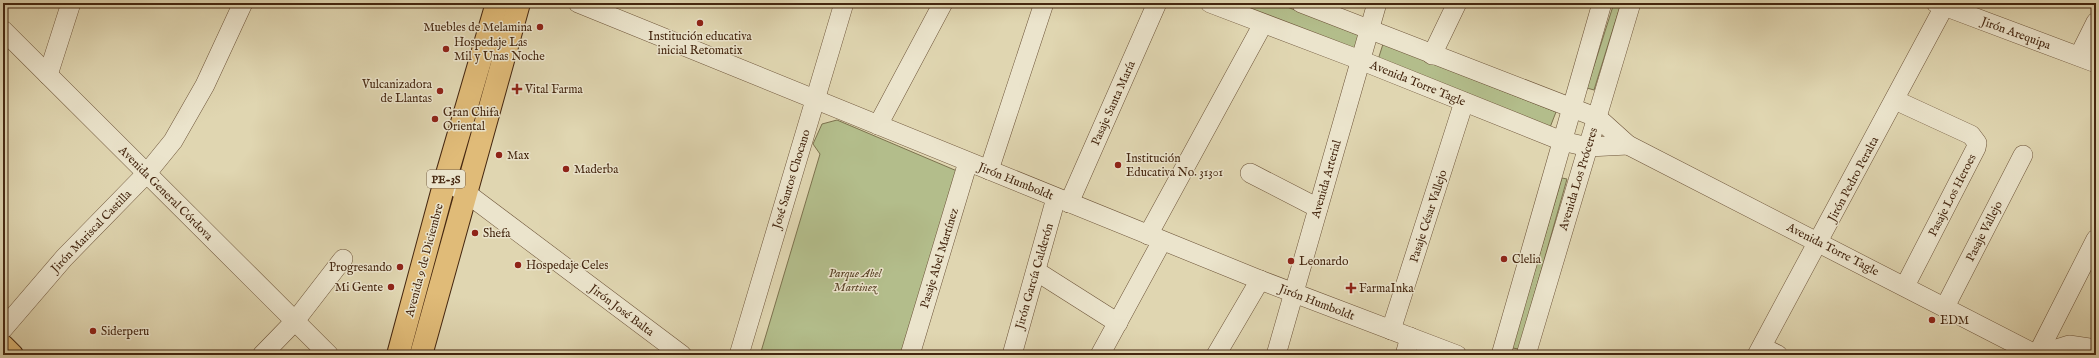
<svg xmlns="http://www.w3.org/2000/svg" width="2099" height="358" font-family="'IM FELL English',serif">
	<style>
		.green { fill: #b3bd8b; stroke: #7c724e }
		.lines { fill: none; stroke-linecap: round; stroke-linejoin: round }
		.minor-casing { stroke: #6c5338; stroke-width: 20 }
		.major-casing { stroke: #452710; stroke-width: 24 }
		.highway-casing { stroke: #452710; stroke-width: 24 }
		.minor { stroke: #ebe4cc; stroke-width: 19 }
		.major { stroke: #e0bb78; stroke-width: 22 }
		.highway { stroke: #e0bb78; stroke-width: 22 }
		.poi-dot { fill: #8f2418; stroke: #ebe4cc; stroke-width: 1.5 }
		.labels { text-anchor: middle; stroke-width: 3; stroke-linejoin: round; paint-order: stroke }
		.shield { fill: #ebe4cc; stroke: #776048; stroke-width: 1 }
		.shield-label { font-size: 11px; font-weight: bold; fill: #452710 }
		.poi-label { font-size: 12px; fill: #452710; stroke: #ebe4cc; text-anchor: start }
		.street-label { font-size: 12px; fill: #452710; stroke: #ebe4cc }
		.park-label { font-size: 12px; font-style: italic; fill: #5b4529; stroke: #ebe4cc }
	</style>
	<rect width="100%" height="100%" fill="#e0d6b1"/>
	<filter id="stains"><feTurbulence type="fractalNoise" baseFrequency=".005" numOctaves="4"/><feColorMatrix values="0 0 0 0 .2 0 0 0 0 .09 0 0 0 0 .02 0 0 0 .5 -.17"/></filter>
	<radialGradient id="worn" r=".72"><stop offset=".6" stop-color="#630" stop-opacity="0"/><stop offset="1" stop-color="#630" stop-opacity=".3"/></radialGradient>
	<g class="green">
		<path d="M1224,3H1277L1361,36L1354,54Z"/>
		<path d="M1614,3H1621L1594,90L1587,88Z"/>
		<path d="M1383,44L1556,112L1549,130L1377,63Z"/>
		<path d="M837,120L957,171L906,355H760L820,154L813,144L822,124Z"/>
		<path d="M1562,178L1567,179L1519,349L1512,348Z"/>
	</g>
	<g class="lines">
		<defs>
			<g id="minor">
				<path d="M578,3L1260,280L1457,355"/>
				<path d="M1210,3L1360,60L1562,141L1588,147L1628,145"/>
				<path d="M1301,3L1598,118L1628,145L2037,355"/>
				<path d="M1936,3L2096,63"/>
				<path d="M3,30L329,355"/>
				<path d="M1432,55L1457,3"/>
				<path d="M2079,56L2096,22"/>
				<path d="M48,75L71,3"/>
				<path d="M1895,100L1971,135L1977,143L1976,148L1905,286"/>
				<path d="M878,125L943,3"/>
				<path d="M989,170L1044,3"/>
				<path d="M1250,173L1318,208"/>
				<path d="M445,181L465,192L682,355"/>
				<path d="M1069,203L1157,3"/>
				<path d="M1148,235L1263,24"/>
				<path d="M1036,271L1118,323"/>
				<path d="M1945,307L2023,155"/>
				<path d="M3,329L64,258L147,173L173,141L205,85L243,3"/>
				<path d="M1391,330L1464,102"/>
				<path d="M1762,347L1778,355"/>
				<path d="M262,355L295,321L343,259"/>
				<path d="M739,355L844,3"/>
				<path d="M910,355L968,162"/>
				<path d="M1012,355L1056,198"/>
				<path d="M1100,355L1162,241"/>
				<path d="M1216,355L1260,280"/>
				<path d="M1276,355L1377,3"/>
				<path d="M1405,355L1410,337"/>
				<path d="M1501,355L1602,3"/>
				<path d="M1526,355L1631,3"/>
				<path d="M1757,355L1946,3"/>
				<path d="M2037,355L2096,239"/>
				<path d="M2037,355L2069,345L2096,349"/>
			</g>
			<g id="major">
				<path d="M398,355L445,181L497,3"/>
				<path d="M421,355L519,3"/>
			</g>
			<path id="highway" d="M3,346L12,355"/>
		</defs>
		<use href="#minor" class="minor-casing"/>
		<use href="#major" class="major-casing"/>
		<use href="#highway" class="highway-casing"/>
		<use href="#minor" class="minor"/>
		<use href="#major" class="major"/>
		<use href="#highway" class="highway"/>
	</g>
	<g class="poi-dot">
		<circle cx="700" cy="23" r="4"/>
		<circle cx="540" cy="27" r="4"/>
		<circle cx="446" cy="49" r="4"/>
		<path d="M515 83h4v4h4v4h-4v4h-4v-4h-4v-4h4z"/>
		<circle cx="440" cy="91" r="4"/>
		<circle cx="435" cy="119" r="4"/>
		<circle cx="499" cy="155" r="4"/>
		<circle cx="1118" cy="165" r="4"/>
		<circle cx="566" cy="169" r="4"/>
		<circle cx="475" cy="233" r="4"/>
		<circle cx="1504" cy="259" r="4"/>
		<circle cx="1291" cy="261" r="4"/>
		<circle cx="518" cy="265" r="4"/>
		<circle cx="400" cy="267" r="4"/>
		<circle cx="391" cy="287" r="4"/>
		<path d="M1349 282h4v4h4v4h-4v4h-4v-4h-4v-4h4z"/>
		<circle cx="1932" cy="320" r="4"/>
		<circle cx="93" cy="331" r="4"/>
	</g>
	<g class="labels">
		<rect class="shield" x="427" y="170" width="38" height="18" rx="3"/>
		<g class="shield-label">
			<text x="446" y="183">PE-3S</text>
		</g>
		<g class="poi-label">
			<text x="532" y="31" text-anchor="end">Muebles de Melamina</text>
			<text x="700" y="40" text-anchor="middle">Institución educativa<tspan x="700" dy="14">inicial Retomatix</tspan></text>
			<text x="454" y="46">Hospedaje Las<tspan x="454" dy="14">Mil y Unas Noche</tspan></text>
			<text x="432" y="88" text-anchor="end">Vulcanizadora<tspan x="432" dy="14">de Llantas</tspan></text>
			<text x="525" y="93">Vital Farma</text>
			<text x="443" y="116">Gran Chifa<tspan x="443" dy="14">Oriental</tspan></text>
			<text x="507" y="159">Max</text>
			<text x="1126" y="162">Institución<tspan x="1126" dy="14">Educativa No. 31301</tspan></text>
			<text x="574" y="173">Maderba</text>
			<text x="483" y="237">Shefa</text>
			<text x="1512" y="263">Clelia</text>
			<text x="1299" y="265">Leonardo</text>
			<text x="526" y="269">Hospedaje Celes</text>
			<text x="392" y="271" text-anchor="end">Progresando</text>
			<text x="383" y="291" text-anchor="end">Mi Gente</text>
			<text x="1359" y="292">FarmaInka</text>
			<text x="1940" y="324">EDM</text>
			<text x="101" y="335">Siderperu</text>
		</g>
		<g class="street-label">
			<text transform="translate(2016 33) rotate(20)" y="4">Jirón Arequipa</text>
			<text transform="translate(1418 83) rotate(22)" y="4">Avenida Torre Tagle</text>
			<text transform="translate(1113 103) rotate(-66)" y="4">Pasaje Santa María</text>
			<text transform="translate(791 179) rotate(-73)" y="4">José Santos Chocano</text>
			<text transform="translate(1326 179) rotate(-74)" y="4">Avenida Arterial</text>
			<text transform="translate(1578 179) rotate(-73)" y="4">Avenida Los Próceres</text>
			<text transform="translate(1853 179) rotate(-62)" y="4">Jirón Pedro Peralta</text>
			<text transform="translate(1016 181) rotate(22)" y="4">Jirón Humboldt</text>
			<text transform="translate(166 193) rotate(45)" y="4">Avenida General Córdova</text>
			<text transform="translate(1952 195) rotate(-63)" y="4">Pasaje Los Heroes</text>
			<text transform="translate(1428 216) rotate(-72)" y="4">Pasaje César Vallejo</text>
			<text transform="translate(91 231) rotate(-46)" y="4">Jirón Mariscal Castilla</text>
			<text transform="translate(1984 231) rotate(-63)" y="4">Pasaje Vallejo</text>
			<text transform="translate(1833 249) rotate(27)" y="4">Avenida Torre Tagle</text>
			<text transform="translate(939 258) rotate(-73)" y="4">Pasaje Abel Martínez</text>
			<text transform="translate(424 260) rotate(-75)" y="4">Avenida 9 de Diciembre</text>
			<text transform="translate(1034 276) rotate(-74)" y="4">Jirón García Calderón</text>
			<text transform="translate(1317 302) rotate(21)" y="4">Jirón Humboldt</text>
			<text transform="translate(622 310) rotate(37)" y="4">Jirón José Balta</text>
		</g>
		<g class="park-label">
			<text x="855" y="277">Parque Abel<tspan x="855" dy="14">Martinez</tspan></text>
		</g>
	</g>
	<rect width="2099" height="358" fill="none" stroke="#e0d6b1" stroke-width="16"/>
	<rect x="4" y="4" width="2091" height="350" fill="none" stroke="#452710" stroke-width="2"/>
	<rect x="8" y="8" width="2083" height="342" fill="none" stroke="#452710"/>
	<rect width="100%" height="100%" filter="url(#stains)"/>
	<rect width="100%" height="100%" fill="url(#worn)"/>
</svg>
